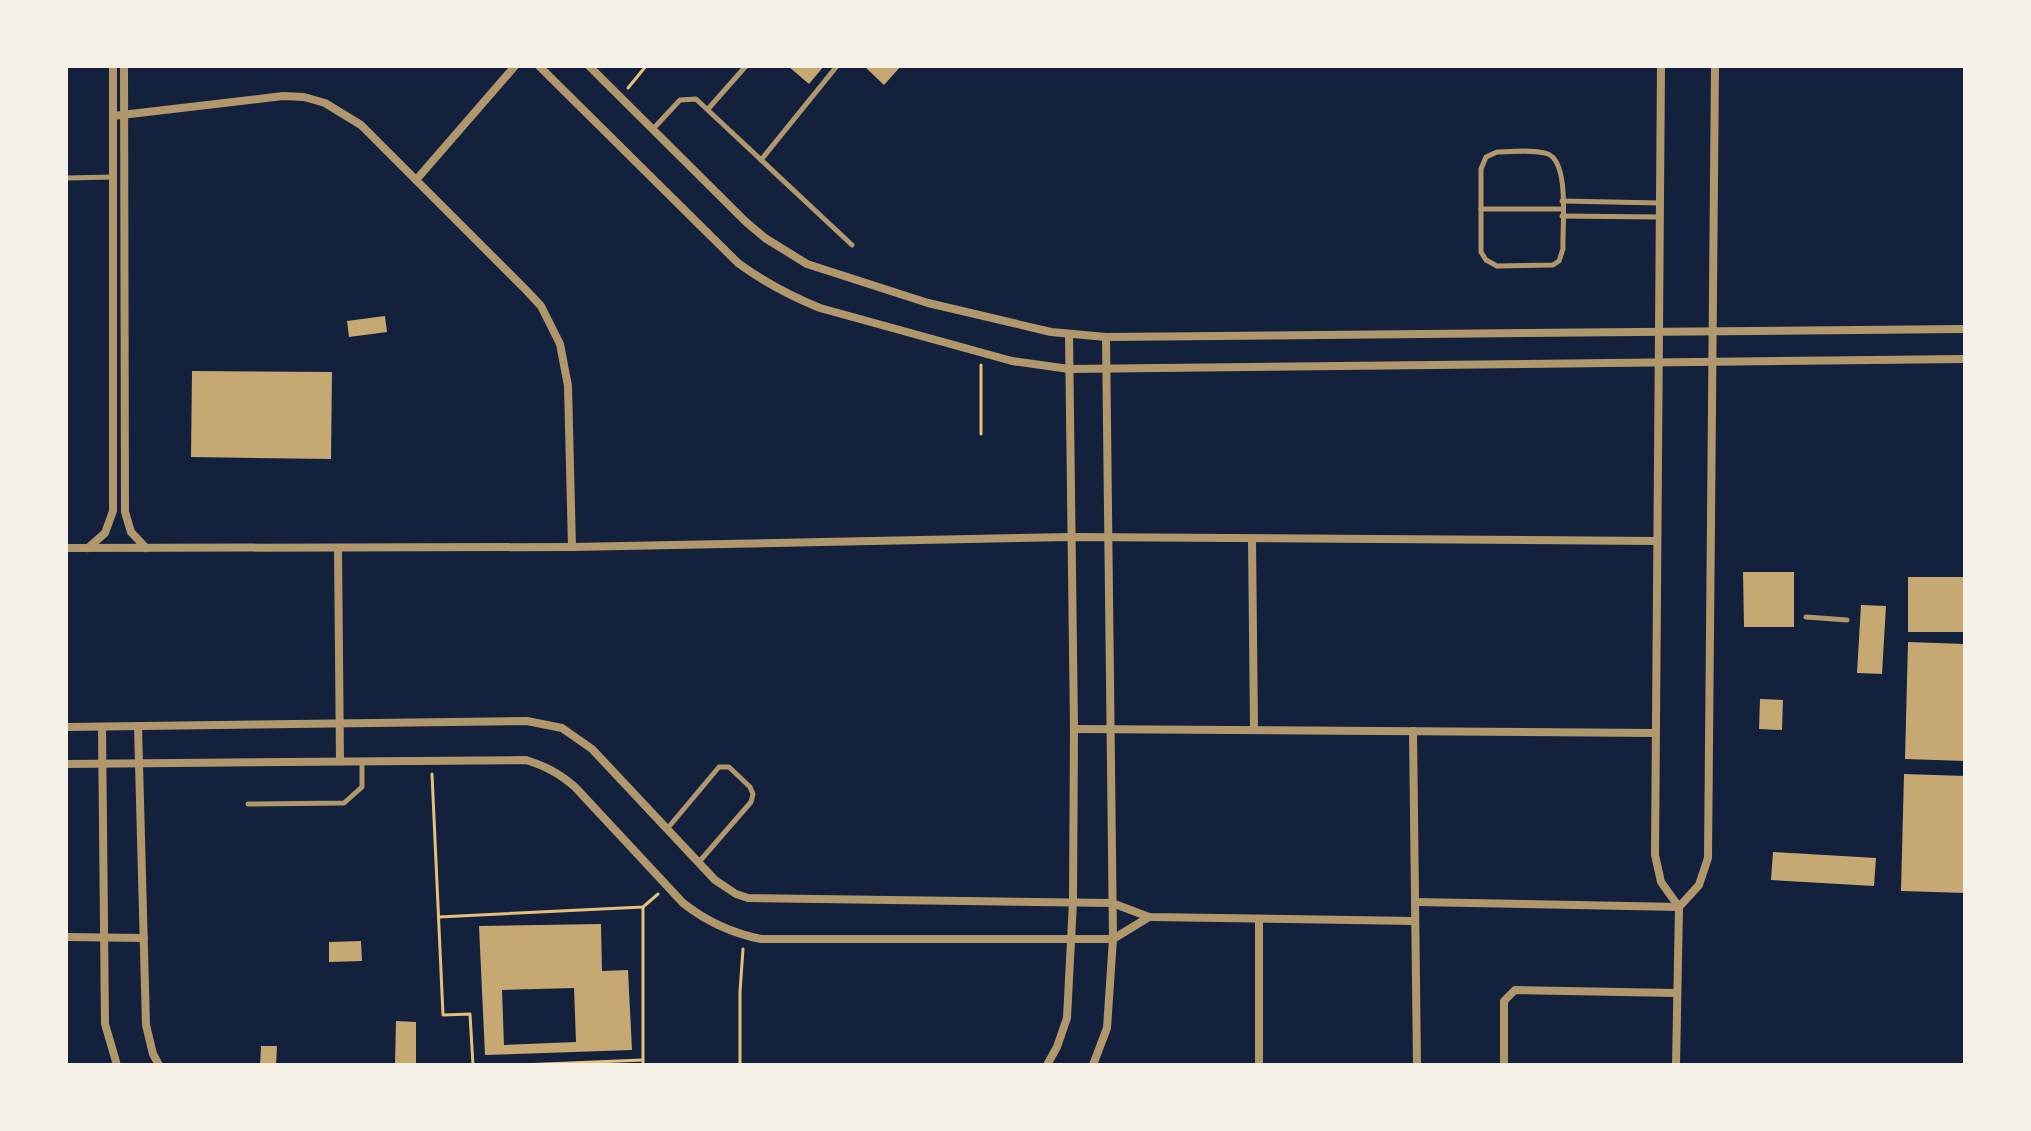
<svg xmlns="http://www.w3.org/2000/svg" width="2031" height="1131" font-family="Lora,serif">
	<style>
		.building { fill: #c6a872; fill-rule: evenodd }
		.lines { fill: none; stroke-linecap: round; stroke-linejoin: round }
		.path { stroke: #e5c07b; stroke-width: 3 }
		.service { stroke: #b1986c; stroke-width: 5 }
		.minor { stroke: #b1986c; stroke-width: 8 }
	</style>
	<rect width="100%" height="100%" fill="#14213d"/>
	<g class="building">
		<path d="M788,66H824L809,84Z"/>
		<path d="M864,66H901L884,85Z"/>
		<path d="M385,316L387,332L349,337L347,321Z"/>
		<path d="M192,371L332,372L331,459L191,457Z"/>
		<path d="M1743,572H1794V627H1744Z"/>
		<rect x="1908" y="577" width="57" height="55"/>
		<path d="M1861,605L1886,606L1882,674L1857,673Z"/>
		<path d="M1908,642L1965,644V761L1905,759Z"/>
		<path d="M1760,699L1783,700L1782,730L1759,729Z"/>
		<path d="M1904,774L1965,776V893L1901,891Z"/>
		<path d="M1773,852L1876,858L1874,886L1771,880Z"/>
		<path d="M601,924L602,971L628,970L632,1050L485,1055L479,926ZM574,988L576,1042L504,1045L502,990Z"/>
		<path d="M361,941L362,961L329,962V942Z"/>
		<path d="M396,1021L416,1022V1065H395Z"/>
		<path d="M261,1046H277L276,1065H260Z"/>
	</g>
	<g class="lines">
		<g class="path">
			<path d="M628,88L646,66"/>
			<path d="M981,365V434"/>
			<path d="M432,774L443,1015L470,1014L473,1065"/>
			<path d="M439,917L643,907L658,894"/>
			<path d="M520,1065L643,1060"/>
			<path d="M643,1065V907"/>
			<path d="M740,1065V992L743,949"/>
		</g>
		<g class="service">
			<path d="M708,109L746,66"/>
			<path d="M653,129L680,100L696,99L852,245"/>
			<path d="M1497,152C1512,152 1534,149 1548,154C1570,163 1562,228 1563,249L1559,261L1553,265L1497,266L1486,260L1481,252V169L1486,157Z"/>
			<path d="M761,160L837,66"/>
			<path d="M66,178L113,177"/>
			<path d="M1562,201L1660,203"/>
			<path d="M1481,209H1562"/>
			<path d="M1562,216L1659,217"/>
			<path d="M1806,617L1847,620"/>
			<path d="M248,804L344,803L362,787V762"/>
			<path d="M667,829L719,767H729L750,787L753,794L751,802L699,862"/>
		</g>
		<g class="minor">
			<path d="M124,66L125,512L131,532L146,548"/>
			<path d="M539,66L738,263C764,282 790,296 820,308L1012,361L1069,369L1965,359"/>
			<path d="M589,66L746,222L765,238L807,264L928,303L1051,332L1106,337L1965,329"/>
			<path d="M1661,66L1655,855L1661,882L1679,907L1676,1065"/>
			<path d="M113,116L283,96L304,97L325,103L361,125L526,290L541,306L560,344L568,386L572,547"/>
			<path d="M416,180L515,66"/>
			<path d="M1252,539L1254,730"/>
			<path d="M66,548L572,547L1072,537L1657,541"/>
			<path d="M88,548L105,533L113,511V66"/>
			<path d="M338,548L340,761"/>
			<path d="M138,726L146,1025L153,1054L159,1065"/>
			<path d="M66,727L527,721L562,728L592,749L715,880L736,894L748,898L1112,903L1149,917L1415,921"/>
			<path d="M102,727L105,1024L117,1065"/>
			<path d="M1074,729L1655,733"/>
			<path d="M1413,731L1417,1065"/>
			<path d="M66,764L526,760C545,766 559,773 575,787L683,903C707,922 731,933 761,939H1113L1149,917"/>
			<path d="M1415,902L1679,907"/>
			<path d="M1679,907L1699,885L1708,858L1715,66"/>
			<path d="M66,937L144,938"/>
			<path d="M1047,1065L1057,1047L1067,1018L1073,902L1074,729L1069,334"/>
			<path d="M1093,1065L1107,1028L1113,939L1106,337"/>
			<path d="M1259,1065V919"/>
			<path d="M1504,1065V1001L1515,990L1677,993"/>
		</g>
	</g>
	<rect width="2031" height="1131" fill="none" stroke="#f6f1e7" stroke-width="136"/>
</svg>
